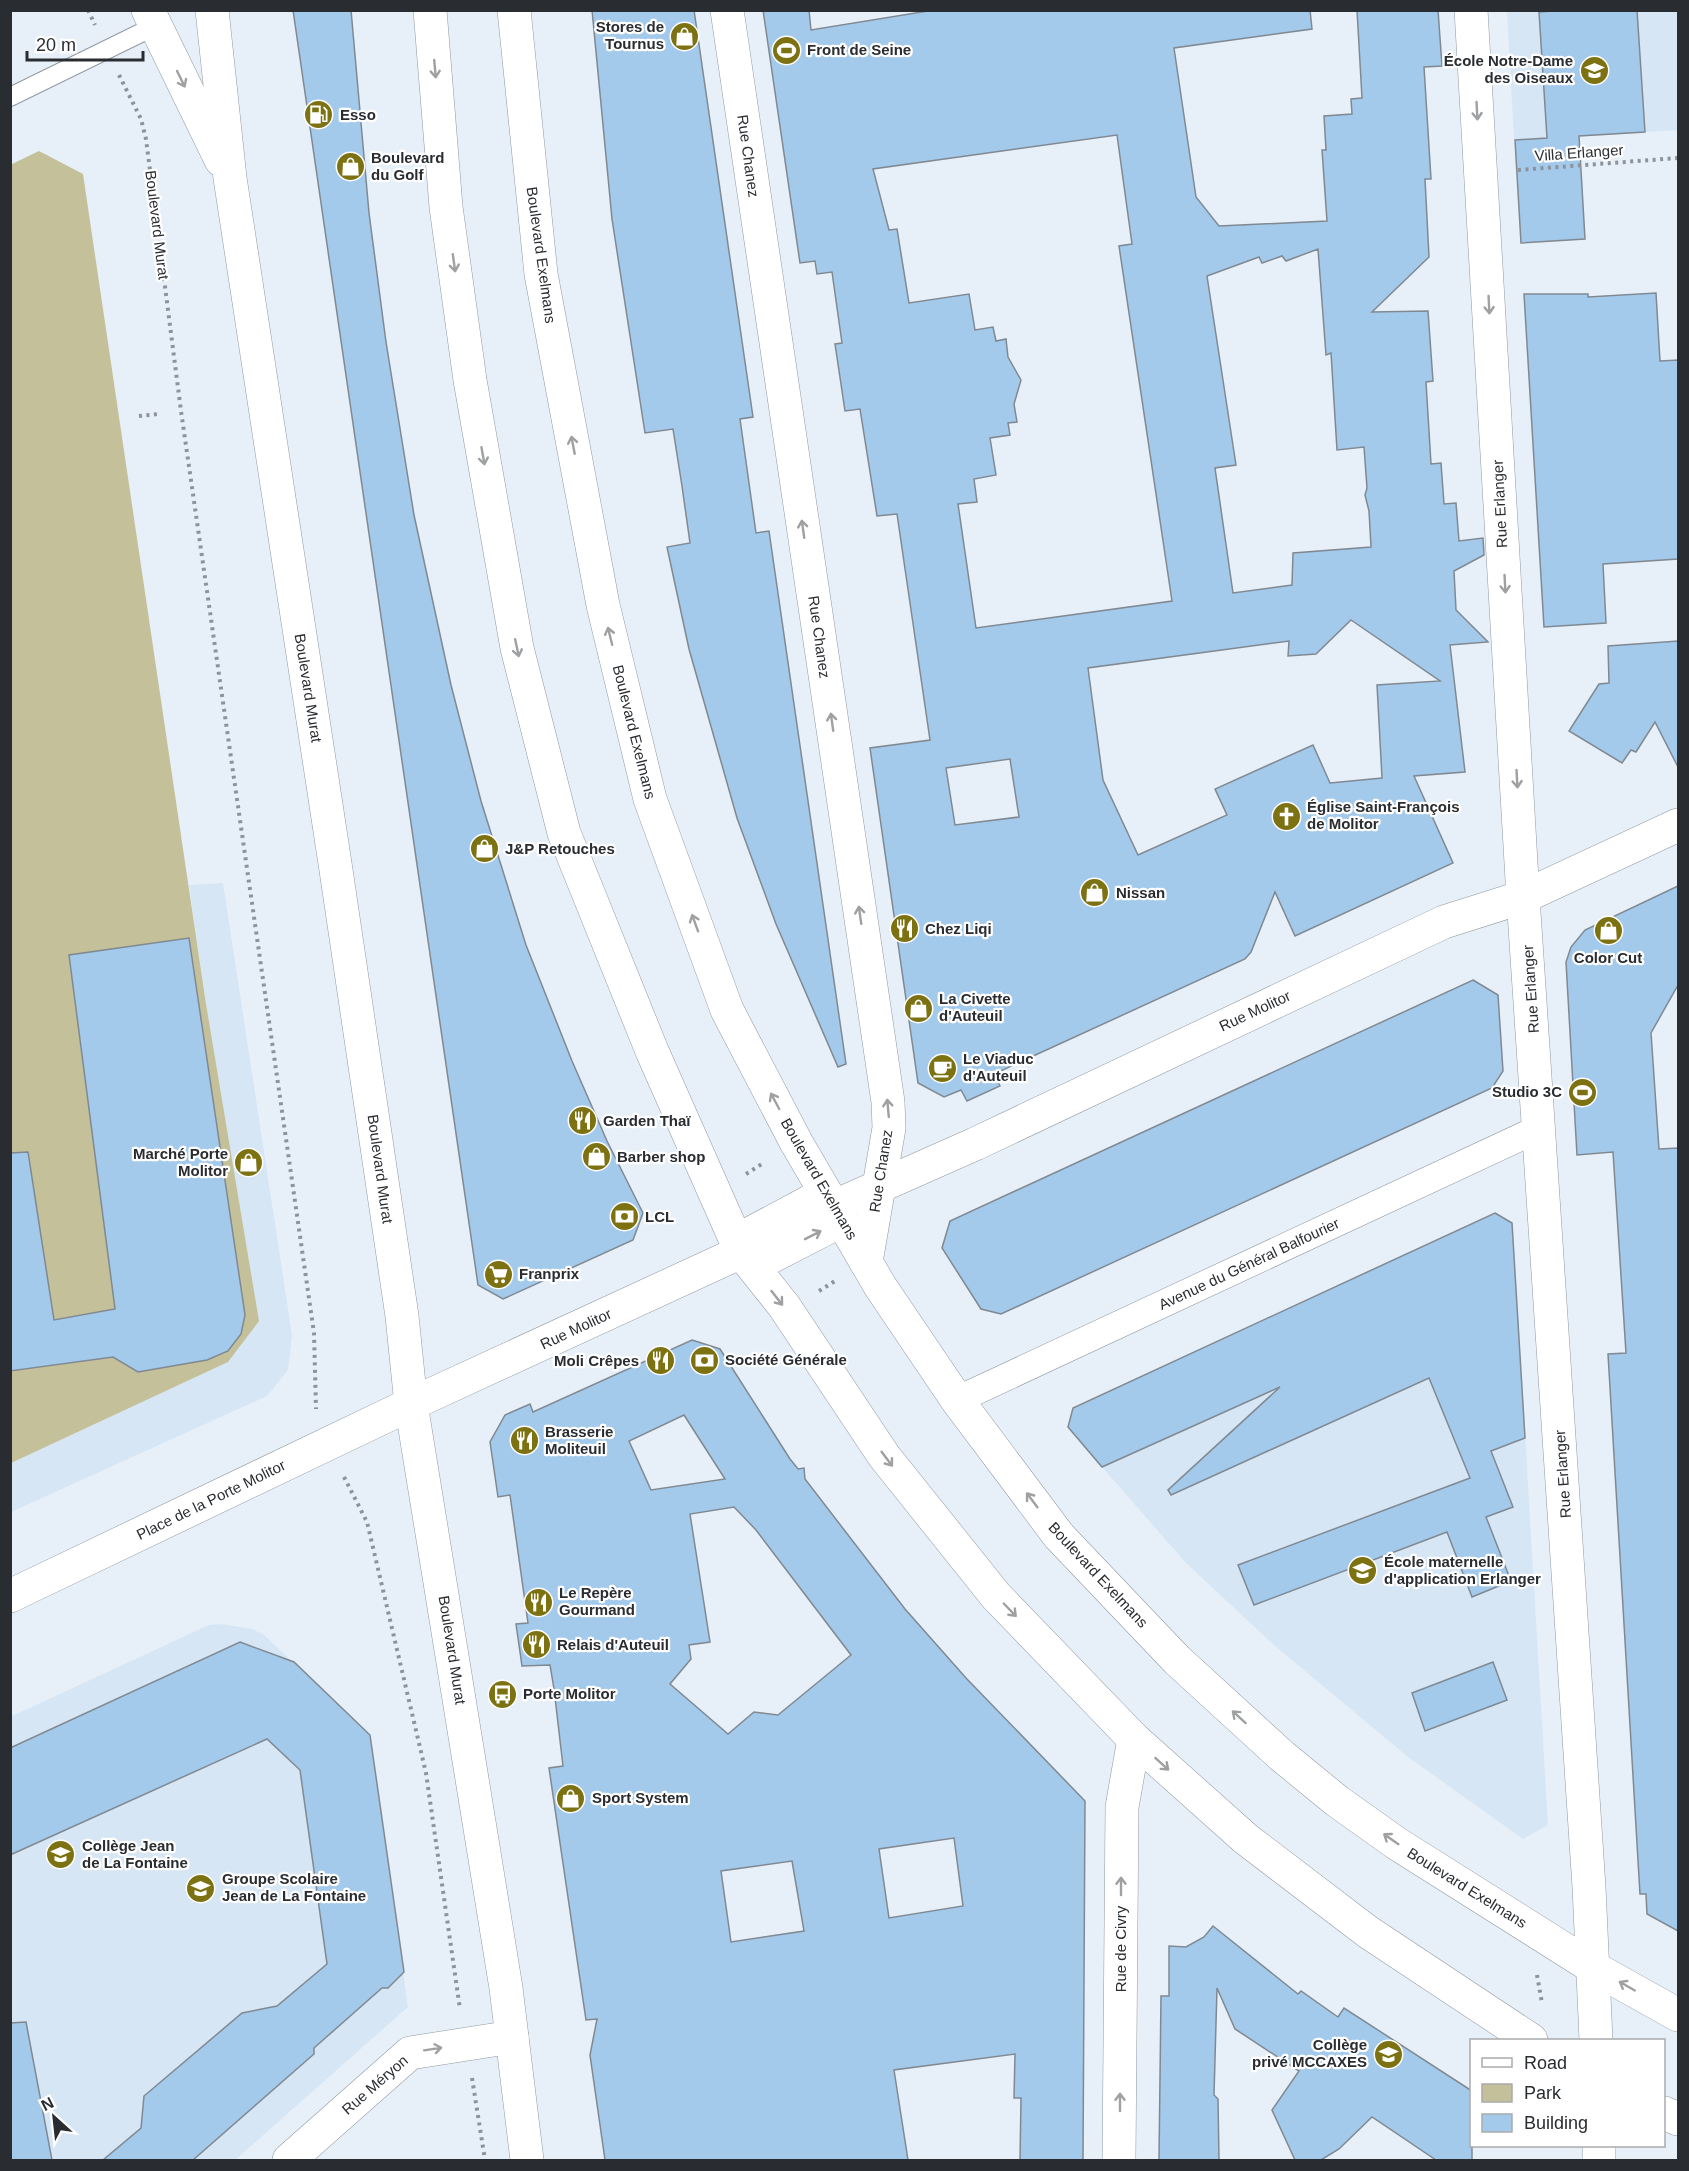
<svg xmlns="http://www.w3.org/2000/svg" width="1689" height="2171" font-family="Helvetica,sans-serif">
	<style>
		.built { fill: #d7e6f4 }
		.green { fill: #c4c09a }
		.building { fill: #a3c9eb; stroke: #808991; stroke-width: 1.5; fill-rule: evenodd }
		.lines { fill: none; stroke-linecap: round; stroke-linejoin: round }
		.service-casing { stroke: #9199a2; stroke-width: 20 }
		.pedestrian-casing { stroke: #9199a2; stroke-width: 28 }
		.minor-casing { stroke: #9199a2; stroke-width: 34 }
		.tertiary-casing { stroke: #9199a2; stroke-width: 34 }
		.primary-casing { stroke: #9199a2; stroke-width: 34 }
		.path { stroke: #8d939a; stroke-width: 4; stroke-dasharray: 3 4.5; stroke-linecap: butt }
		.service { stroke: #fff; stroke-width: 18 }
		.pedestrian { stroke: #fff; stroke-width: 27 }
		.minor { stroke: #fff; stroke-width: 33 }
		.tertiary { stroke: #fff; stroke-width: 33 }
		.primary { stroke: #fff; stroke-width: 33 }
		.oneway { stroke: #9fa0a2 }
		.labels { text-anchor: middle; stroke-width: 4.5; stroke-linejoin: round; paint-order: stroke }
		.poi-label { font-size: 15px; font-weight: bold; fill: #292c30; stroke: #fff; text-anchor: start }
		.street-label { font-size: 15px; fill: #292c30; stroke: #fff }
	</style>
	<rect width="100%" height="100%" fill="#e7f0f9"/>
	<g class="built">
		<path d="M1507,11H1678V130L1514,140Z"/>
		<path d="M223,883L292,1335L288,1370L267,1396L11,1512L10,1463L228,1362L206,1004L189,885Z"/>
		<path d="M1518,1314L1548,1825L1523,1839L1408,1757L1275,1646L1186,1563L1102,1467L1424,1320Z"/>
		<path d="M221,1624L252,1629L263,1634L370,1735L408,2007L235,2160H11L10,1717L209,1625Z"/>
	</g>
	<path class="green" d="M39,151L83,174L206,1004L259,1321L228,1362L11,1463L10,165Z"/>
	<g class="building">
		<path d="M293,10H351L369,213L386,342L414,515L451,685L481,801L526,945L572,1061L607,1141L643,1213L633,1240L503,1299L478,1285Z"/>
		<path d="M592,10H694L753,417L740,419L756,533L769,531L846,1064L838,1067L776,924L737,818L689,649L667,547L690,543L682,486L673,429L645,433L612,219Z"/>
		<path d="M763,10H809L811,30L934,10H1310L1312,29L1174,48L1196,197L1219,226L1327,221L1322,150H1326L1324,116L1352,114L1351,99L1362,98L1357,10H1438L1442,66L1424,67L1431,179H1425L1429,257L1372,312L1428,311L1433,381L1426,382L1431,464L1441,463L1444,504L1456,503L1459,541L1483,538L1484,555L1454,571L1456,610L1488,642L1450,645L1465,772L1414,776L1453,863L1295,936L1275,892L1251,952L1245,959L994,1074L1000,1086L967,1101L961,1090L944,1097L918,1083L870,748L930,740L897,514L877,516L860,409L845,411L835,344L842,343L832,272L817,274L815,261L800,263ZM1117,135L1132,244L1119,246L1172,601L976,628L958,504L977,502L974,479L996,475L990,438L1010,435L1008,423L1017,422L1014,404L1021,380L1008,357L1006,339L996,341L993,327L975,330L969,294L909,303L897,229L889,230L873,169ZM1318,249L1326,355L1331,353L1337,450L1364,447L1367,488L1365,495L1369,511L1371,547L1293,553L1292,585L1233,593L1215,468L1236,465L1207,276L1259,257L1262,263L1282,256L1286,261ZM1351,620L1440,681L1377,685L1382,778L1330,783L1313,745L1215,789L1227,815L1138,855L1103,780L1088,668L1289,641L1288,656L1316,654ZM1010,759L1019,817L955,825L946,768Z"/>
		<path d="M1565,10H1637L1645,132L1579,136L1585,239L1521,243L1515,140L1547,138L1539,12Z"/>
		<path d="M1656,293L1660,361L1678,360V559L1603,564L1606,623L1544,627L1524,294H1588V297Z"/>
		<path d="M1678,641V767L1655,722L1636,752L1631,750L1622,763L1569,731L1599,684L1609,683L1608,646Z"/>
		<path d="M1678,886V985L1651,1033L1659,1149L1678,1148V1931L1647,1914L1646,1894H1640L1608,1354L1626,1353L1613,1152L1577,1155L1566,962L1571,947L1585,930Z"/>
		<path d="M189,938L245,1315L241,1334L228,1351L207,1360L138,1372L113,1357L10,1371V1153L28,1152L54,1320L115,1309L69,955Z"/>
		<path d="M1473,980L1498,995L1503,1071L1492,1088L1001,1314L981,1309L942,1248L950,1221Z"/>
		<path d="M1495,1213L1512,1223L1525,1438L1491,1451L1513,1507L1486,1517L1511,1581L1472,1597L1447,1532L1254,1605L1238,1565L1470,1478L1429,1378L1171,1495L1168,1490L1280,1387L1102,1467L1068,1427L1073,1408Z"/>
		<path d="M692,1340L720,1349L790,1459L798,1469L804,1468L805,1479L905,1609L966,1678L1085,1801L1083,2160H1020L1021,2098H1014L1015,2054L894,2070L908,2160H605L590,2055L597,2019L586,2020L549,1768L563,1766L554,1689L550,1665L522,1666L516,1624L528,1623L510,1495L498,1497L490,1442L505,1415L530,1404L533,1412ZM684,1415L725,1479L651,1490L629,1441ZM734,1507L756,1530L851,1655L778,1715L754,1712L728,1734L670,1684L691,1659L689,1645L710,1642L690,1514ZM954,1838L963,1906L889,1918L879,1849ZM792,1861L804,1931L731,1942L721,1871Z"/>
		<path d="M240,1642L294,1662L370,1735L404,1972L388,1988H382L314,2048V2054L193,2160H103L141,2128L144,2096L242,2013L277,2006L327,1964L300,1770L267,1739L10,1855V1748Z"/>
		<path d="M1493,1662L1507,1700L1425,1731L1412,1693Z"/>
		<path d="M1213,1926L1298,1994L1301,1991L1338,2017L1344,2008L1472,2091V2160H1436L1372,2117L1339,2149L1321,2160H1295L1272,2110L1299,2071L1235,2029L1217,1988L1214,2095L1218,2099L1219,2160H1159L1161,1996H1169V1946L1186,1947L1204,1937Z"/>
		<path d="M26,2022L52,2160H10V2023Z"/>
	</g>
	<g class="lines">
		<defs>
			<path id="service" d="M10,97L155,26"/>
			<path id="pedestrian" d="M957,1400L1540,1128"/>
			<g id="minor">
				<path d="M727,10L888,1102L889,1128L866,1262"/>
				<path d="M1471,10L1523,897L1589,1887L1596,2040"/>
				<path d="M289,2160L410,2053L512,2037"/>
				<path d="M1119,2160L1122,1807L1134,1739"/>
				<path d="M1599,2160V2146"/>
			</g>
			<g id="tertiary">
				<path d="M741,1252L765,1260L827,1228L835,1206"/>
				<path d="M10,1596L411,1404L741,1252L753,1232L811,1201L835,1206L975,1144L1444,922L1523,897L1678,825"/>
			</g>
			<g id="primary">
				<path d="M148,10L221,160"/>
				<path d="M212,10L230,178L336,870L402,1316L411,1404L506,1988L527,2160"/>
				<path d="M430,10L446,207L470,380L517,648L564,833L652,1051L741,1252L784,1306L884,1456L996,1596L1134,1739L1246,1839L1368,1932L1531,2040"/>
				<path d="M514,10L541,274L603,605L650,799L727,1010L796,1142L880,1286L957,1400L1059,1536L1177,1660L1282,1756L1337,1801L1396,1843L1594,1968L1678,2015"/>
				<path d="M1664,2113L1678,2119"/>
			</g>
		</defs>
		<use href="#service" class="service-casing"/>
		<use href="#pedestrian" class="pedestrian-casing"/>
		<use href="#minor" class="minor-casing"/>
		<use href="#tertiary" class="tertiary-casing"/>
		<use href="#primary" class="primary-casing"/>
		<g class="path">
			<path d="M88,10L95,25"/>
			<path d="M119,75L141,119L146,139L181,411L314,1333L316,1409"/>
			<path d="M1518,170L1678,158"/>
			<path d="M139,416L158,414"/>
			<path d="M746,1174L765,1162"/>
			<path d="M819,1291L835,1281"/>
			<path d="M344,1477L367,1522L426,1773L460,2009"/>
			<path d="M1537,1975L1542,2003"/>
			<path d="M472,2078L485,2160"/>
		</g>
		<use href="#service" class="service"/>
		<use href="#pedestrian" class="pedestrian"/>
		<use href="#minor" class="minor"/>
		<use href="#tertiary" class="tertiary"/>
		<use href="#primary" class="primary"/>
	</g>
	<defs><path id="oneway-shaft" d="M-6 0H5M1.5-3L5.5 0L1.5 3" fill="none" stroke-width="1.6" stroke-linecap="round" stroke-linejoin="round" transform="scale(1.5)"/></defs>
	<g class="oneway">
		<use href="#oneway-shaft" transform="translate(435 69) rotate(85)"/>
		<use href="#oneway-shaft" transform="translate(181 79) rotate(64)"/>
		<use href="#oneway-shaft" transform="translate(1477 111) rotate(87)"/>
		<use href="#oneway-shaft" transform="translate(454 263) rotate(82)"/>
		<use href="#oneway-shaft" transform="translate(1489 305) rotate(87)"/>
		<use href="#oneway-shaft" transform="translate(573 445) rotate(-101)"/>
		<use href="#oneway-shaft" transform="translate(483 456) rotate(80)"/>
		<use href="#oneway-shaft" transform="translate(803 529) rotate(-98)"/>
		<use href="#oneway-shaft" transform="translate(1505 584) rotate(87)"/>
		<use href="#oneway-shaft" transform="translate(610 636) rotate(-104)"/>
		<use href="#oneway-shaft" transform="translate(517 648) rotate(78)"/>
		<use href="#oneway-shaft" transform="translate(832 722) rotate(-98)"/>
		<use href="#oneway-shaft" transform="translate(1517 779) rotate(87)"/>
		<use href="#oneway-shaft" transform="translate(860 915) rotate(-98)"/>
		<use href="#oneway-shaft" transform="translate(695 923) rotate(-110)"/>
		<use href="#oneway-shaft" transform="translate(775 1101) rotate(-118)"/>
		<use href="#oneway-shaft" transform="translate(888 1108) rotate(-95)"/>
		<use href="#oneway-shaft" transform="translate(813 1235) rotate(-27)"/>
		<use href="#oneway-shaft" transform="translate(777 1298) rotate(52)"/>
		<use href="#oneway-shaft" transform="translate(887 1459) rotate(53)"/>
		<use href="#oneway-shaft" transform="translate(1032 1500) rotate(-127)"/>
		<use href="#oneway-shaft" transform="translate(1010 1610) rotate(46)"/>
		<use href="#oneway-shaft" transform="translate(1239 1717) rotate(-138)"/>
		<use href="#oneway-shaft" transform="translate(1162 1764) rotate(42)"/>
		<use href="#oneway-shaft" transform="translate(1391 1839) rotate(-145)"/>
		<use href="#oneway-shaft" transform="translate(1121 1886) rotate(-90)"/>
		<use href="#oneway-shaft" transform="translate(1627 1986) rotate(-150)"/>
		<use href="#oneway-shaft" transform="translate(433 2049) rotate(-9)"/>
		<use href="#oneway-shaft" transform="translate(1120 2102) rotate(-90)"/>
	</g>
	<defs>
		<symbol id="shop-disc" viewBox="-11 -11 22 22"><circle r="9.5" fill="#7c7212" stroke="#fff"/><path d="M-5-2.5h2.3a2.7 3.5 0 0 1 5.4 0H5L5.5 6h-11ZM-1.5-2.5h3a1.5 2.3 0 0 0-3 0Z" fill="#fff"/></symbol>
		<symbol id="stadium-disc" viewBox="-11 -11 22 22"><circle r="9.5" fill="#7c7212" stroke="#fff"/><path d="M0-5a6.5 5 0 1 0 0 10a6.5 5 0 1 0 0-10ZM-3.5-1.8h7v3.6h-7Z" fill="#fff"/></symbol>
		<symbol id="school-disc" viewBox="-11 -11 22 22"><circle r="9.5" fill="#7c7212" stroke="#fff"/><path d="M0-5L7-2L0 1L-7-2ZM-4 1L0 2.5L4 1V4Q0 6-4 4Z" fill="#fff"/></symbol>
		<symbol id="fuel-disc" viewBox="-11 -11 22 22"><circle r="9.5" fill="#7c7212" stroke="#fff"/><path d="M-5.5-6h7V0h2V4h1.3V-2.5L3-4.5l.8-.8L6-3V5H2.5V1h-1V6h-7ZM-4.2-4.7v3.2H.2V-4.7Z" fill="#fff"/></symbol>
		<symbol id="church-disc" viewBox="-11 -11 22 22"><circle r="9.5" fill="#7c7212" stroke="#fff"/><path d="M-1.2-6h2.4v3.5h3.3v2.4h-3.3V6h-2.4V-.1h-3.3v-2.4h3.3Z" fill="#fff"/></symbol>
		<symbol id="restaurant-disc" viewBox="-11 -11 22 22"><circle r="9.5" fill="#7c7212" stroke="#fff"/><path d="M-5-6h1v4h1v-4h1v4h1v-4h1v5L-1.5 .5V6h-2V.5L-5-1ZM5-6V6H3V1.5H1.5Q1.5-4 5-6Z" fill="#fff"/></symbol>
		<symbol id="cafe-disc" viewBox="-11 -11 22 22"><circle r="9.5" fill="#7c7212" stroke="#fff"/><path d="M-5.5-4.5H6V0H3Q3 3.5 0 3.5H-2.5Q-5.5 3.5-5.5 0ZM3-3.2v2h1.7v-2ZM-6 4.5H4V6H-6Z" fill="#fff"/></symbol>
		<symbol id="bank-disc" viewBox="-11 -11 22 22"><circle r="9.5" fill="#7c7212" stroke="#fff"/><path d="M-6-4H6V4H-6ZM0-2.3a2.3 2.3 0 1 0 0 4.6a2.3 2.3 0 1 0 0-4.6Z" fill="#fff"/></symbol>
		<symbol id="supermarket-disc" viewBox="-11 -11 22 22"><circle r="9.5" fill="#7c7212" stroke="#fff"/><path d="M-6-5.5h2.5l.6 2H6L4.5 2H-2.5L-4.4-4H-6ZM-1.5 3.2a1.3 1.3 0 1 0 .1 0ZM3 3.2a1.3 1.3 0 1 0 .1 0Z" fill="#fff"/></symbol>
		<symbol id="bus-disc" viewBox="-11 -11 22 22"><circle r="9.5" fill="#7c7212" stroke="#fff"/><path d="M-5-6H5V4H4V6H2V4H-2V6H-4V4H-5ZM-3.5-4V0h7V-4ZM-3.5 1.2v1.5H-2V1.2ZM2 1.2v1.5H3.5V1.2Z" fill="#fff"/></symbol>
	</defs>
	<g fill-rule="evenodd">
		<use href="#shop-disc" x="668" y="20" width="33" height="33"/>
		<use href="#stadium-disc" x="770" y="34" width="33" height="33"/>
		<use href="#school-disc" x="1578" y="54" width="33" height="33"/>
		<use href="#fuel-disc" x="302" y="98" width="33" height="33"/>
		<use href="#shop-disc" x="334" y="150" width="33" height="33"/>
		<use href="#church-disc" x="1270" y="800" width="33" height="33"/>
		<use href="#shop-disc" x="468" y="832" width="33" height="33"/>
		<use href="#shop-disc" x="1078" y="876" width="33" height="33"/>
		<use href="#restaurant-disc" x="888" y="912" width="33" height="33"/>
		<use href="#shop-disc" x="1592" y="914" width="33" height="33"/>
		<use href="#shop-disc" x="902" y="992" width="33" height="33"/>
		<use href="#cafe-disc" x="926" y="1052" width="33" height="33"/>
		<use href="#stadium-disc" x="1566" y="1076" width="33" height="33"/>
		<use href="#restaurant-disc" x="566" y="1104" width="33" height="33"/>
		<use href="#shop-disc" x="580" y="1140" width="33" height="33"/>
		<use href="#shop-disc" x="232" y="1146" width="33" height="33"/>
		<use href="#bank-disc" x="608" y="1200" width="33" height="33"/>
		<use href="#supermarket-disc" x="482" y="1258" width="33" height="33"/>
		<use href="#bank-disc" x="688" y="1344" width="33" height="33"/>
		<use href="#restaurant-disc" x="644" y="1344" width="33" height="33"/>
		<use href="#restaurant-disc" x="508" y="1424" width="33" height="33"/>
		<use href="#school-disc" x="1346" y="1554" width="33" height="33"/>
		<use href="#restaurant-disc" x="522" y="1586" width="33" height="33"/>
		<use href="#restaurant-disc" x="520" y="1628" width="33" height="33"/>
		<use href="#bus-disc" x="486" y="1678" width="33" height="33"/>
		<use href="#shop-disc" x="554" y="1782" width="33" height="33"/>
		<use href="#school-disc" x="44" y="1838" width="33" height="33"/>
		<use href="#school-disc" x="184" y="1872" width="33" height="33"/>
		<use href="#school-disc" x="1372" y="2038" width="33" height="33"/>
	</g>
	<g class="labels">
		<g class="poi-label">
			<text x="664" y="32" text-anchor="end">Stores de<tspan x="664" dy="17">Tournus</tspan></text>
			<text x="807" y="55">Front de Seine</text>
			<text x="1573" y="66" text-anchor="end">École Notre-Dame<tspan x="1573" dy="17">des Oiseaux</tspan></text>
			<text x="340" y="120">Esso</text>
			<text x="371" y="163">Boulevard<tspan x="371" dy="17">du Golf</tspan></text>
			<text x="1307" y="812">Église Saint-François<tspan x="1307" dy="17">de Molitor</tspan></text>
			<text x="505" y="854">J&amp;P Retouches</text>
			<text x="1116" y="898">Nissan</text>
			<text x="925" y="934">Chez Liqi</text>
			<text x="1608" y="963" text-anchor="middle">Color Cut</text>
			<text x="939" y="1004">La Civette<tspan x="939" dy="17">d'Auteuil</tspan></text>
			<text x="963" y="1064">Le Viaduc<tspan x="963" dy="17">d'Auteuil</tspan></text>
			<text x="1562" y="1097" text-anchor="end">Studio 3C</text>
			<text x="603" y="1126">Garden Thaï</text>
			<text x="228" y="1159" text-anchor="end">Marché Porte<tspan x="228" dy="17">Molitor</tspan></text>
			<text x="617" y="1162">Barber shop</text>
			<text x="645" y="1222">LCL</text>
			<text x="519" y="1279">Franprix</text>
			<text x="725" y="1365">Société Générale</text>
			<text x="639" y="1366" text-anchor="end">Moli Crêpes</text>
			<text x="545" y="1437">Brasserie<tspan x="545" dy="17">Moliteuil</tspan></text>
			<text x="1384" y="1567">École maternelle<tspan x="1384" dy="17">d'application Erlanger</tspan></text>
			<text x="559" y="1598">Le Repère<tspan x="559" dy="17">Gourmand</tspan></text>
			<text x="557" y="1650">Relais d'Auteuil</text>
			<text x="523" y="1699">Porte Molitor</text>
			<text x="592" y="1803">Sport System</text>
			<text x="82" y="1851">Collège Jean<tspan x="82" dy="17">de La Fontaine</tspan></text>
			<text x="222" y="1884">Groupe Scolaire<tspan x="222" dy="17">Jean de La Fontaine</tspan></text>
			<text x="1367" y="2050" text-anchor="end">Collège<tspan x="1367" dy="17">privé MCCAXES</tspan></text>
		</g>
		<g class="street-label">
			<text transform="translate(1579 153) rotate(-4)" y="5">Villa Erlanger</text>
			<text transform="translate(748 156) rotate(82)" y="5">Rue Chanez</text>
			<text transform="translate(157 225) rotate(83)" y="5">Boulevard Murat</text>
			<text transform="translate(541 255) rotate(82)" y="5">Boulevard Exelmans</text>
			<text transform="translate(1500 504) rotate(-93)" y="5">Rue Erlanger</text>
			<text transform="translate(819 637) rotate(82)" y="5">Rue Chanez</text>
			<text transform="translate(308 688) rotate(81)" y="5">Boulevard Murat</text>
			<text transform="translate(634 732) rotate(76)" y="5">Boulevard Exelmans</text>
			<text transform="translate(1531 989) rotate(-94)" y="5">Rue Erlanger</text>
			<text transform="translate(1255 1011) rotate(-25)" y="5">Rue Molitor</text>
			<text transform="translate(380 1169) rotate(82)" y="5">Boulevard Murat</text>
			<text transform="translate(881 1171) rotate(-81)" y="5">Rue Chanez</text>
			<text transform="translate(819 1179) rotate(60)" y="5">Boulevard Exelmans</text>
			<text transform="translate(1249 1264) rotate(-25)" y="5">Avenue du Général Balfourier</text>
			<text transform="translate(576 1329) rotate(-25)" y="5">Rue Molitor</text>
			<text transform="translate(1563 1474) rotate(-94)" y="5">Rue Erlanger</text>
			<text transform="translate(211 1500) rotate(-26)" y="5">Place de la Porte Molitor</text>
			<text transform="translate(1098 1575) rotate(47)" y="5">Boulevard Exelmans</text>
			<text transform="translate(452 1650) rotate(81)" y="5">Boulevard Murat</text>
			<text transform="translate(1467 1888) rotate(32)" y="5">Boulevard Exelmans</text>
			<text transform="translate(1121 1949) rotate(-90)" y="5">Rue de Civry</text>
			<text transform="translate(375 2085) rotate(-41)" y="5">Rue Méryon</text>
		</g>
	</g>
	<rect width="1689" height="2171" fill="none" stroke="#292c30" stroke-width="24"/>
	<rect x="1470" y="2039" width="195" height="108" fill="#ffffff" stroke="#a9abac" stroke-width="1.5"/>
	<rect x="1482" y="2058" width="30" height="9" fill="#ffffff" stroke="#a9abac" stroke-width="1.5"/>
	<text x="1524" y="2069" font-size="18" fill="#292c30">Road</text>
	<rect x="1482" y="2084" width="30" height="18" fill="#c4c09a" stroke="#a9abac" stroke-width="1.5"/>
	<text x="1524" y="2099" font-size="18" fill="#292c30">Park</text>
	<rect x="1482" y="2114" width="30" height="18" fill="#a3c9eb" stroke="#a9abac" stroke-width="1.5"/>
	<text x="1524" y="2129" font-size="18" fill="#292c30">Building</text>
	<g transform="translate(54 2117) rotate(333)" stroke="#ffffff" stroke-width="4.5" paint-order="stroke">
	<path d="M0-4.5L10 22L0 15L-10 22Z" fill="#292c30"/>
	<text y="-9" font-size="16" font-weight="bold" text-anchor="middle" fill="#292c30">N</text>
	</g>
	<path d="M27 51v9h116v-9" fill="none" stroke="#292c30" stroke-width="3"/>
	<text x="36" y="51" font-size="18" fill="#292c30" stroke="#ffffff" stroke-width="4.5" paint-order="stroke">20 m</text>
</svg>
